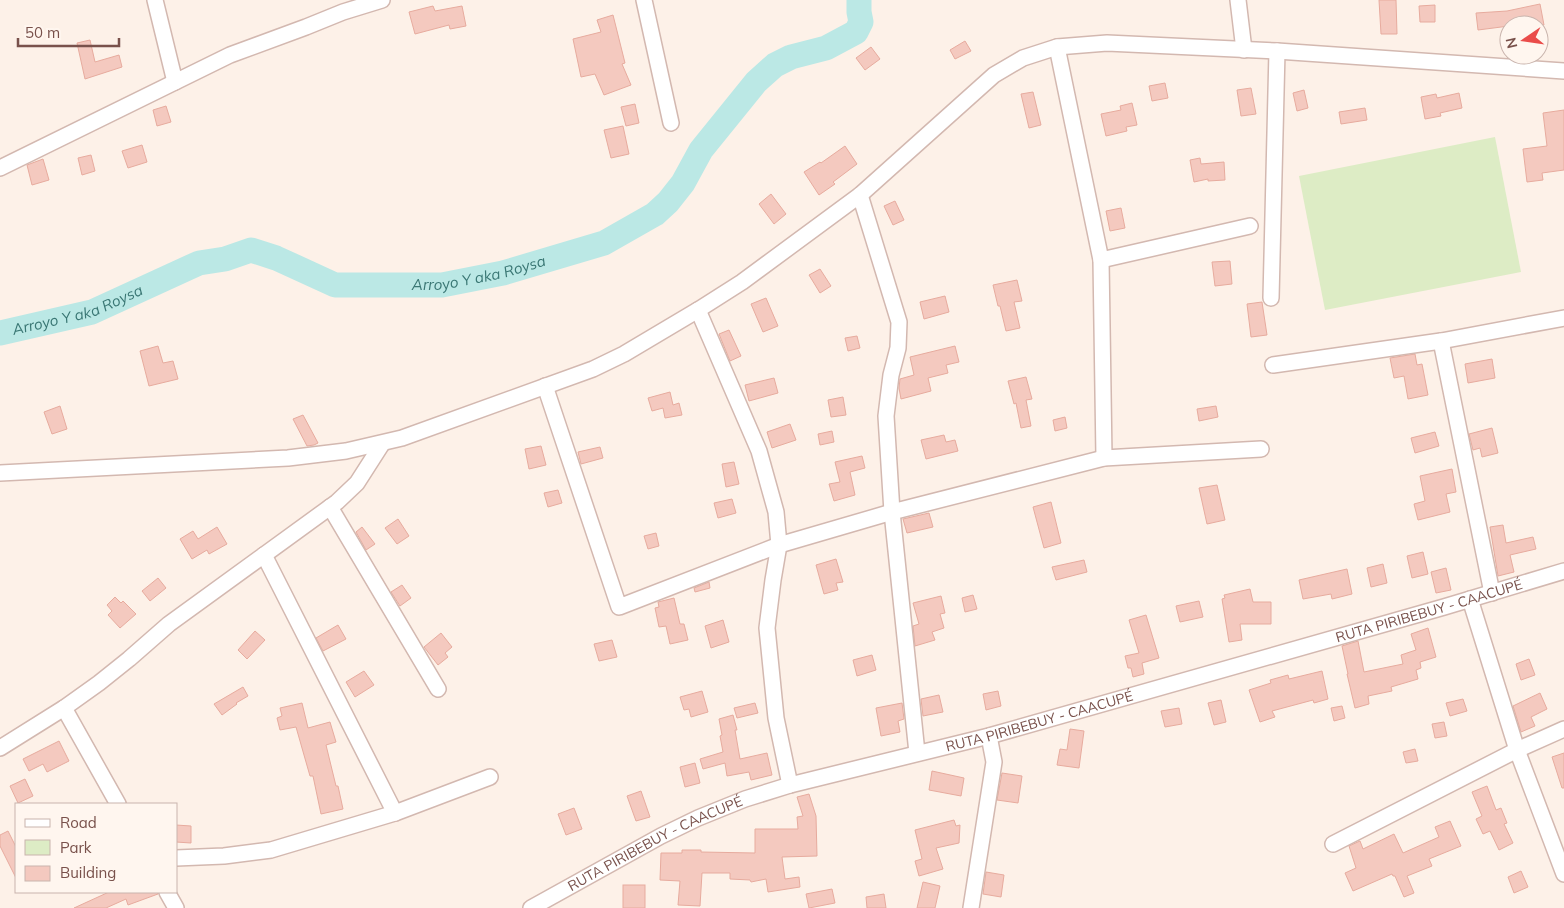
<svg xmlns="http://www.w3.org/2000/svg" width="1564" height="908" font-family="Mulish,sans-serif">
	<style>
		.green { fill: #ddecc5 }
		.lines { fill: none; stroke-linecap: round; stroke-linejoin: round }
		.river { stroke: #bbe8e5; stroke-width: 25 }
		.building { fill: #f4c9bf; stroke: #e7ab9e }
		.minor-casing { stroke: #d3b8b0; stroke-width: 18 }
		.minor { stroke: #fff; stroke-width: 15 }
		.labels { text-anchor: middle; stroke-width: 4.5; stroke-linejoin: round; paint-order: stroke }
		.street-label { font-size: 14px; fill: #79514b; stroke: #fff6ef }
		.water-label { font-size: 15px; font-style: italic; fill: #3a7774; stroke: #fff6ef }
	</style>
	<rect width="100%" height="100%" fill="#fdf1e8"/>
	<path class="green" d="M1495,137L1521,272L1325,310L1299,176Z"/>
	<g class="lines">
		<path class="river" id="s1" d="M0,333L92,312L199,263L225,259L251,250L276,258L335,285H442L503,273L604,243L655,214L668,202L683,183L701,150L756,82L775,65L791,57L826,48L856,32L861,22L859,12V0"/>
	</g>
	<g class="building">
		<path d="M1379,0H1396L1397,34H1381Z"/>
		<path d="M1540,4L1544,25H1509V26L1478,30L1476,13L1507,11Z"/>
		<path d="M1435,5V22H1420L1419,6Z"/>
		<path d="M433,6L435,11L462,6L466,26L450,29L449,25L415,34L409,12Z"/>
		<path d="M613,15L625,63L622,64L631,85L604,95L595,74L581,77L573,39L601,32L597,20Z"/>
		<path d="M90,40L95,62L119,55L122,67L85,79L77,43Z"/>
		<path d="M965,41L971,51L955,59L950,50Z"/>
		<path d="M871,47L880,59L865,70L856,58Z"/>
		<path d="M1165,83L1168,98L1152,101L1149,86Z"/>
		<path d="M1251,88L1256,114L1241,116L1237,90Z"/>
		<path d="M1304,90L1308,108L1297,111L1293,93Z"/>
		<path d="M1033,92L1041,125L1029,128L1021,94Z"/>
		<path d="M1459,93L1462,108L1440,113L1441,116L1425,119L1421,97L1436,94L1437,98Z"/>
		<path d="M1132,103L1137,125L1126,127L1127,131L1106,136L1101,114L1121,110L1120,106Z"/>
		<path d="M635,104L639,123L626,126L621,107Z"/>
		<path d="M166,106L171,122L157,126L153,110Z"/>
		<path d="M1365,108L1367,120L1341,124L1339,112Z"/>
		<path d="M1564,110V170L1542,173L1543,180L1527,182L1523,149L1547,146L1543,113Z"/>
		<path d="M623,126L629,154L611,158L604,130Z"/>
		<path d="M142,145L147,162L128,168L122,151Z"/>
		<path d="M845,146L857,164L833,182L835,184L819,195L804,172L820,162L821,163Z"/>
		<path d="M91,155L95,171L82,175L78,158Z"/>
		<path d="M1200,158L1201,164L1224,162L1225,180L1208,181V179L1194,182L1190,160Z"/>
		<path d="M43,159L49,180L32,185L27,165Z"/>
		<path d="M771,194L786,214L774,224L759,204Z"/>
		<path d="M895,201L904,220L893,225L884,206Z"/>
		<path d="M1121,208L1125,228L1110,231L1106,211Z"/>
		<path d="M1230,261L1232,284L1215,286L1212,262Z"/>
		<path d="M820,269L831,286L820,293L809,275Z"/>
		<path d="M1017,280L1022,301L1014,302L1020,328L1006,331L1000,306H998L993,285Z"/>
		<path d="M945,296L949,312L924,319L920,302Z"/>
		<path d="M766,298L778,326L763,332L751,304Z"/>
		<path d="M1262,302L1267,335L1251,337L1247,304Z"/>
		<path d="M729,330L741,356L730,361L719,334Z"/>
		<path d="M857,336L860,348L848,351L845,338Z"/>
		<path d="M158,346L163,363L173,361L178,379L149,386L140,351Z"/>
		<path d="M955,346L959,362L946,365L948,373L928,378L931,391L901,399L899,388L900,379L914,375L910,357Z"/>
		<path d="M1415,354L1417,365L1422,364L1428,395L1408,399L1404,376L1394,378L1390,358Z"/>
		<path d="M1492,359L1495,378L1468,383L1465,364Z"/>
		<path d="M1026,377L1032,399L1026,400L1031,426L1021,428L1016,403L1014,404L1008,381Z"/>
		<path d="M774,378L778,393L749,401L745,385Z"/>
		<path d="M670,392L673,405L679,403L682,415L665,418L663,408L652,411L648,398Z"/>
		<path d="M843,397L846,415L831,417L828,400Z"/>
		<path d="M60,406L67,429L52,434L44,412Z"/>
		<path d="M1216,406L1218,417L1199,421L1197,409Z"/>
		<path d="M303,415L318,443L314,445L307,446L293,419Z"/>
		<path d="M1065,417L1067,428L1055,431L1053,420Z"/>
		<path d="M790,424L796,440L772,448L767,432Z"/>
		<path d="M1492,428L1498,453L1482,457L1480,448L1473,450L1469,434Z"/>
		<path d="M832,431L834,442L820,445L818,434Z"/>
		<path d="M1435,432L1439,446L1415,453L1411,438Z"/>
		<path d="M944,435L946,442L955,440L958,451L926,459L921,440Z"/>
		<path d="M541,446L546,465L529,469L525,449Z"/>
		<path d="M600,447L603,458L581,464L578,452Z"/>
		<path d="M862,456L865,468L850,472L855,495L834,501L829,484L840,482L835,462Z"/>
		<path d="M734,462L739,484L726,487L722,464Z"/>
		<path d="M1452,469L1456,492L1446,494L1450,512L1418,520L1414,504L1425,501L1420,476Z"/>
		<path d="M1217,485L1225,520L1207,524L1199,488Z"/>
		<path d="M558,490L562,503L548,507L544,493Z"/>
		<path d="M732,499L736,513L718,518L714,503Z"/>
		<path d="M1051,502L1061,543L1044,548L1033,507Z"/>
		<path d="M929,513L933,527L907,533L903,519Z"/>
		<path d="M398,519L409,536L397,544L385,528Z"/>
		<path d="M1503,525L1506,543L1533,537L1536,549L1510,555L1514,572L1498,576L1490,527Z"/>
		<path d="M217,527L227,544L209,554L207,550L192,559L180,539L193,531L198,539Z"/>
		<path d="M362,527L375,544L366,550L356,532Z"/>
		<path d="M656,533L659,546L648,549L644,536Z"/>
		<path d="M1423,552L1428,574L1412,578L1407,556Z"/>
		<path d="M836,559L843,582L836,583L838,590L824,594L816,565Z"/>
		<path d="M1084,560L1087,572L1056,580L1052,567Z"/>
		<path d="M1383,564L1387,583L1371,587L1367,568Z"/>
		<path d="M1446,568L1451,590L1436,593L1431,572Z"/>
		<path d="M1347,569L1352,594L1332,599L1331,594L1303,599L1299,580Z"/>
		<path d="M158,578L166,588L150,601L142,591Z"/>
		<path d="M709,582L710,588L695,592L694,588Z"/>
		<path d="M402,585L411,598L400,606L391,592Z"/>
		<path d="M1250,589L1253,602H1271V624H1240L1242,640L1229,642L1222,599L1225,598L1224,595Z"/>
		<path d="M973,595L977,609L965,612L962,598Z"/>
		<path d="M941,596L945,613L940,614L944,628L932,632L935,640L915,646L913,626L919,624L913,603Z"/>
		<path d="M115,597L121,603L123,601L136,614L120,628L108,615L112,611L107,605Z"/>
		<path d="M674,598L680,624H684L688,640L670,644L666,626L659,627L655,608L659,607L658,602Z"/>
		<path d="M1199,601L1203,617L1180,622L1176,606Z"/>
		<path d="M1146,615L1159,658L1142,663L1144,674L1133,677L1131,668H1128L1125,656L1139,653L1129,620Z"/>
		<path d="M723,620L729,642L711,648L705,626Z"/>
		<path d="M338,625L346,639L323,651L316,638Z"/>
		<path d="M1428,628L1436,657L1420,662L1421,668L1416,670L1418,679L1391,687L1392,691L1368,696L1369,704L1355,708L1347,674H1348L1342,646L1358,641L1364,672L1403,664L1401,655L1416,650L1411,634Z"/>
		<path d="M255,631L265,640L247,659L238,650Z"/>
		<path d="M441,633L452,647L445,653L448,657L438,665L424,647Z"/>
		<path d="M612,640L617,657L599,661L594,644Z"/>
		<path d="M872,655L876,670L857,676L853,660Z"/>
		<path d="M1529,659L1535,675L1521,680L1516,664Z"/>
		<path d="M364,671L374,685L355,697L346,682Z"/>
		<path d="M1322,671L1328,699L1314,703L1313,700L1272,711L1275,717L1260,722L1249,690L1271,683L1270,680L1288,675L1289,679Z"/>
		<path d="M243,687L248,696L236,703L237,704L222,715L214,704Z"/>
		<path d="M702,691L708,712L691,717L689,709L684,710L680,697Z"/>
		<path d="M998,691L1001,706L986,710L983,694Z"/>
		<path d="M1540,693L1547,709L1531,717L1535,726L1521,732L1513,706Z"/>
		<path d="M939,695L943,712L923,716L921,699Z"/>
		<path d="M1463,699L1467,711L1450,716L1446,703Z"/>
		<path d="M1221,700L1226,722L1214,725L1208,703Z"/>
		<path d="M302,703L308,728L330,722L336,742L326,745L336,786H338L343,809L321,814L313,776H310L296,727L280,730L277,718L282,716L280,708Z"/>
		<path d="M755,703L758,713L737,718L734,708Z"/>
		<path d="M902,703L904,719L898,721L900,732L881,736L876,708Z"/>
		<path d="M1342,706L1345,718L1334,721L1331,708Z"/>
		<path d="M1179,708L1182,724L1165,727L1161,711Z"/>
		<path d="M733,715L737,730H735L740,759L767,753L772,775L751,780L749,772L727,776L725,763L703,769L700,759L723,752L720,736L722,735L719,719Z"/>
		<path d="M1444,722L1447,736L1435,738L1432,724Z"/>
		<path d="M1070,729L1084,731L1079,768L1057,765L1060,749L1067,750Z"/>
		<path d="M59,741L69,761L47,772L43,764L29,771L23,759Z"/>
		<path d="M1415,749L1418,761L1406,763L1403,752Z"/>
		<path d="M1564,753V788H1562L1552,757Z"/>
		<path d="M695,763L700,783L685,787L680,767Z"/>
		<path d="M932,771L964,778L961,796L929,790Z"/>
		<path d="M1002,773L1022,776L1018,803L997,800Z"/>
		<path d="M25,779L33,796L18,803L10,786Z"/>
		<path d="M1487,786L1496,810L1501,808L1507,823L1504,824L1513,843L1499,850L1490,831L1483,834L1476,819L1482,816L1472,792Z"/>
		<path d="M641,791L650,817L636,821L627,796Z"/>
		<path d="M809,794L816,816L817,856L782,857L785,879L799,877L800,887L768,892L766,879L751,882L750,880L730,879V873H702L700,906L678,905L680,881L660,880L661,853H682V850H701V852L755,853V829H798L797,817L803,816L797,797Z"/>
		<path d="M574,808L582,829L566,835L558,814Z"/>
		<path d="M954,820L956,826L960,825L959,843L936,848L943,869L919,876L915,861L922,859L915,830Z"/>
		<path d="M1450,821L1461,846L1429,859L1432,866L1407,876L1414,893L1404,897L1395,876H1393L1392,874L1353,891L1345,873L1356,868L1349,846L1360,841L1363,849L1394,834L1403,853L1439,837L1435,827Z"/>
		<path d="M176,825L191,826V843L176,842Z"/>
		<path d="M8,831L16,847V878L0,846V835Z"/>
		<path d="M1521,871L1528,887L1514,893L1508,877Z"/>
		<path d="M986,872L1004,875L1001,897L983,894Z"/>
		<path d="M923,882L940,886L935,908H917Z"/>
		<rect x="623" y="885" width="22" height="23"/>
		<path d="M832,889L835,903L809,908L806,894Z"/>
		<path d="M109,892H158V894L128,905L126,899L106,908H74Z"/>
		<path d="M884,894L886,908H867L866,897Z"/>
	</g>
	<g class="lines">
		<defs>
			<g id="minor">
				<path d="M155,0L175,82"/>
				<path d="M644,0L671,123"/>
				<path d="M1238,0L1244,50"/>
				<path d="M1057,47L1101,260L1104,458"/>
				<path d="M0,168L230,55L306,27L343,12L382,0"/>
				<path d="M860,195L899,322L898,348L891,375L886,416L892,512L917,753"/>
				<path d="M1101,260L1250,226"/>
				<path d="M1271,298L1277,51"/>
				<path d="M698,310L759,451L776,512L779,545L773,580L767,628L776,718L790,785"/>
				<path d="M1441,341L1492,593"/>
				<path d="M1273,365L1441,341L1564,318"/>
				<path d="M545,386L619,607L779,545L892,512L1104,458L1261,449"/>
				<path d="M0,473L288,458L346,451L402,438L593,369L624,354L698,310L742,282L860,195L994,75L1023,58L1057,47L1107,43L1277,51L1564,71"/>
				<path d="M330,507L438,689"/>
				<path d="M264,555L395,813"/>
				<path d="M1470,599L1517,750L1564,874"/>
				<path d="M64,708L118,804"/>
				<path d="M0,748L64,708L99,683L129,659L169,624L337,502L357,483L382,444"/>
				<path d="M1333,844L1517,750L1564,729"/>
				<path d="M176,858L224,856L271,850L395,813L490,777"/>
				<path d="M167,892L176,908"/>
				<path id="s2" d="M531,908L661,836L698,818L745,799L790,785L989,736L1444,607L1564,571"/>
				<path d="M971,908L994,762L989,736"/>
			</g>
		</defs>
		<use href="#minor" class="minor-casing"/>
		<use href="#minor" class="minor"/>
	</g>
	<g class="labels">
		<g class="street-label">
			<text dy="5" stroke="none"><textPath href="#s2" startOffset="950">RUTA PIRIBEBUY - CAACUPÉ</textPath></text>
			<text dy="5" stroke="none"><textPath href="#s2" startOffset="545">RUTA PIRIBEBUY - CAACUPÉ</textPath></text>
			<text dy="5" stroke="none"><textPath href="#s2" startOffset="140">RUTA PIRIBEBUY - CAACUPÉ</textPath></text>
		</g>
		<g class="water-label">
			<text dy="5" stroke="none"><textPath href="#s1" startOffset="502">Arroyo Y aka Roysa</textPath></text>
			<text dy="5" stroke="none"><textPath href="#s1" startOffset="81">Arroyo Y aka Roysa</textPath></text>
		</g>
	</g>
	<rect x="15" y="803" width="162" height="90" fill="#fff6ef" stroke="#c9b4ad"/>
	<rect x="25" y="819" width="25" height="8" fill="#ffffff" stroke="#c9b4ad"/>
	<text x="60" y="828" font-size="15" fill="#79514b">Road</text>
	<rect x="25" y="840" width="25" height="15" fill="#ddecc5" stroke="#c9b4ad"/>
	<text x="60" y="853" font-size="15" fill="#79514b">Park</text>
	<rect x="25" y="866" width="25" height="15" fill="#f4c9bf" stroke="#c9b4ad"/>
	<text x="60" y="878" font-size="15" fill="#79514b">Building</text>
	<g transform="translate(1524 40) rotate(257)"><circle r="24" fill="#fff6ef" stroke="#c9b4ad"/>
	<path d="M0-4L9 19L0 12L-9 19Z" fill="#ea4c4a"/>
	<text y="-8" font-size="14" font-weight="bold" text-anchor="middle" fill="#79514b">N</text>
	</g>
	<path d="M18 38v8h101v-8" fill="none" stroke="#79514b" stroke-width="2.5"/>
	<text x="25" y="38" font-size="15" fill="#79514b" stroke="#fff6ef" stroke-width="4" paint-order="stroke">50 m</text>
</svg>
